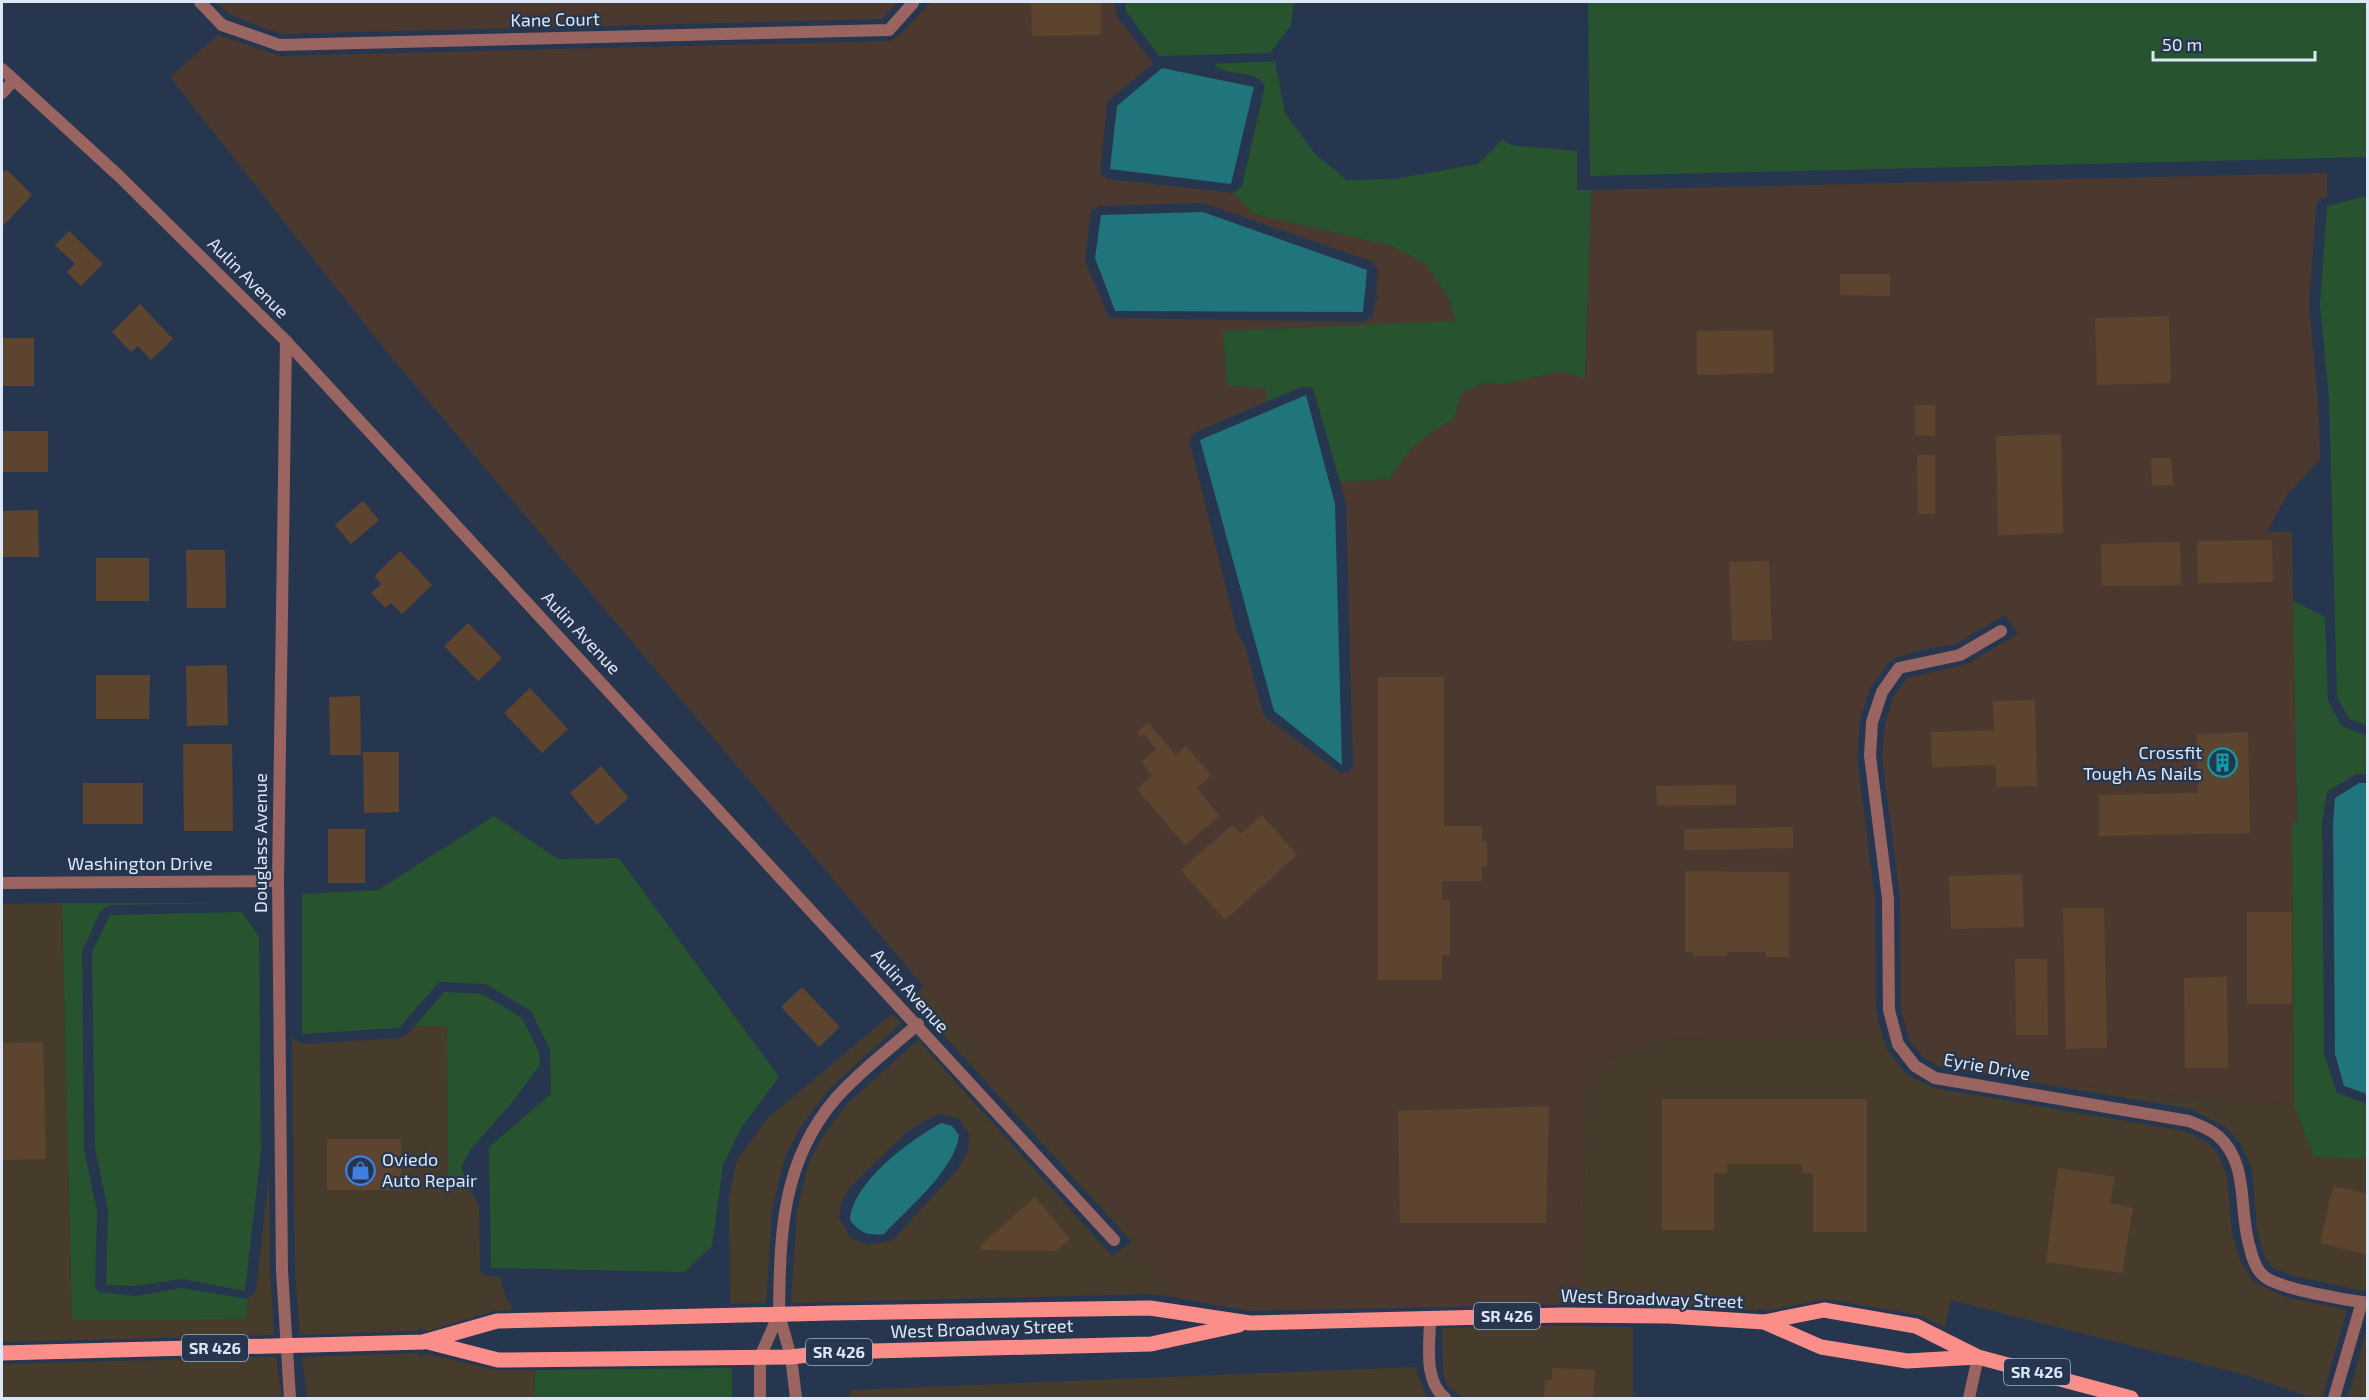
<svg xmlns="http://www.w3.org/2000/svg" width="2369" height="1400" font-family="'Exo 2',sans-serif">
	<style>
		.commercial { fill: #473c2c; fill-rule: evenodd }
		.industrial { fill: #4b3930; fill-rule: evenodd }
		.green { fill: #27542e }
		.water { fill: #20747b }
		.building { fill: #5d442e }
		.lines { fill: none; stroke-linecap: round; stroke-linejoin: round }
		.minor { stroke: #9a6461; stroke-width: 12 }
		.tertiary { stroke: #9a6461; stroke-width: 12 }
		.primary { stroke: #fc8e8a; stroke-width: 15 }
		.labels { text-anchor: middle; stroke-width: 4.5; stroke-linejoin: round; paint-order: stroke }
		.shield { fill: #26364f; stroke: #a5b2c5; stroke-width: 1.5 }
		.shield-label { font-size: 16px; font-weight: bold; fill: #dce7f7 }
		.street-label { font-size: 18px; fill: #dce7f7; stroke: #26364f }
		.poi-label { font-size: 18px; fill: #dce7f7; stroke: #26364f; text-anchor: end }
	</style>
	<rect width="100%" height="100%" fill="#26364f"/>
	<g class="commercial">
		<path d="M62,903L72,1319H246L248,1299L256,1291L269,1177L270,1271L274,1335L2,1342V904Z"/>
		<path d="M924,986L1189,1300L1152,1294L791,1303L797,1212L808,1165L822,1137L847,1104L918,1040L1112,1256L1132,1242L910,998ZM938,1114L958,1118L969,1133L968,1150L958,1169L893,1240L869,1245L851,1238L839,1219L841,1203L850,1187L909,1130Z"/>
		<path d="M892,1014L901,1023L827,1091L801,1126L785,1157L772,1210L766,1303L730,1304L729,1197L737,1160L768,1118Z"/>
		<path d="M415,1026H447L448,1176L465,1177L479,1207L480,1271L484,1275L500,1277L506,1298L514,1310L493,1311L428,1331L420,1328L418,1331L300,1335L295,1270L292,1038L303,1044L400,1038L405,1036Z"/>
		<path d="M1882,1035L1888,1051L1905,1073L1933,1088L2185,1131L2208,1143L2218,1154L2227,1175L2232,1233L2241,1263L2254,1282L2285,1297L2347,1310L2322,1398H2314L2242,1374L1951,1300L1945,1327L1919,1315L1826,1299L1766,1311L1759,1308L1757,1311L1668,1305L1580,1304L1588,1067L1660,1039Z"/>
		<path d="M2030,1082L2294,1105L2314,1157L2367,1159V1292L2294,1276L2273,1268L2264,1256L2257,1229L2252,1169L2241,1144L2226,1127L2191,1109Z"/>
		<path d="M1568,1326L1633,1327V1398H1463L1447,1385L1443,1373L1442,1328Z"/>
		<path d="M2367,1327V1398H2348Z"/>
		<path d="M419,1353L420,1356L428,1354L495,1370H535L534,1398H297L307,1397L302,1357Z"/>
		<path d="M276,1357L282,1398H2V1364Z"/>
		<path d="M1415,1367L1427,1398H848L852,1390Z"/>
	</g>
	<g class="industrial">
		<path d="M216,2H898L882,19L281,34L230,15Z"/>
		<path d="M931,2H1114L1117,17L1153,63L1107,102L1100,174L1108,179L1233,193L1254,214L1389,245L1425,263L1447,295L1456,321L1223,331L1268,389L1266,402L1196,432L1191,436L1190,443L1237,632L1245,646L1264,716L1342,774L1349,772L1353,764L1346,504L1340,482L1390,479L1400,462L1426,433L1454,419L1462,393L1483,383L1504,384L1562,371L1585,379L1591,190L2327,173V196L2319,200L2316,205L2309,304L2318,400L2320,459L2287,495L2267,532L2292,531L2297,822L2292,823L2294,1105L2029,1082L1940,1067L1924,1058L1909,1040L1901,1009L1900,898L1882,756L1885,724L1893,697L1907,678L1967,664L2018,634L2005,615L1955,644L1926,649L1895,658L1888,663L1870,689L1860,719L1857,757L1875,900L1876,1010L1882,1035L1660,1039L1588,1067L1580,1304L1250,1311L1189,1300L386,351L170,77L218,35L279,56L889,41L898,37ZM1203,203L1371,261L1378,270L1376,294L1380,299H1375L1373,316L1363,322L1109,318L1085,261L1091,211L1100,206Z"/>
	</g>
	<g class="green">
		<path d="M1125,2H1294L1291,25L1270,53L1159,56L1126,11Z"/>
		<path d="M1588,2H2367V157L1590,176Z"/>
		<path d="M1275,61L1285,113L1315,154L1347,180L1394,179L1478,164L1503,139L1510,145L1577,151V190H1591L1585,379L1562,371L1504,384L1483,383L1462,393L1454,419C1423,435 1408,449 1390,479L1340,482L1313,388L1304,386L1266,402L1267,389L1227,385L1223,331L1456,321L1447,295L1425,263L1389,245L1254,214L1233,193L1242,186L1265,86C1256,68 1226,78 1214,64Z"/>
		<path d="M2367,196H2368L2367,726L2349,719L2337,697L2329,399L2320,305L2327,206Z"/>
		<path d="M2293,601L2325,617L2328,701L2342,726L2367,736V774H2356L2327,792L2322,822L2324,1054L2337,1093L2367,1104V1159L2314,1157L2294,1105L2292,823L2297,822Z"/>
		<path d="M494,816L558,859L619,858L779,1077L741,1128L723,1165L712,1246L684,1272L491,1268L489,1147L551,1094L550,1050L531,1011L486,984L439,982L399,1028L302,1034V894L378,890Z"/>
		<path d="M62,903H220L110,905L100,911L82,952L84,1149L97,1211L95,1287L99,1292L136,1296L182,1288L248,1299L246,1319L72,1320Z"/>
		<path d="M242,912L259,937L261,1151L245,1291L182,1279L134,1286L106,1285L108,1210L95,1148L92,952L110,915Z"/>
		<path d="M444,992L482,994L522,1018L539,1052L540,1065L510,1105L470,1150L461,1167L465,1177H448L447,1026H415Z"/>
		<path d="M732,1368V1398H534L535,1370Z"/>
	</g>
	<g class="water">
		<path d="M1162,68L1254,87L1231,184L1110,169L1117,106Z"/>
		<path d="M1203,212L1367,270L1363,312L1115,311L1095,258L1101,215Z"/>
		<path d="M1306,395L1335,504L1342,765L1274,711L1200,440Z"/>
		<path d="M2359,783H2368L2367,1094L2344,1086L2335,1054L2333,823L2335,798Z"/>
		<path d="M941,1123L952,1126L959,1135C955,1170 908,1208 884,1234C868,1236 860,1233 850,1220C853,1182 909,1141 941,1123Z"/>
	</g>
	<g class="building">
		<path d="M1031,2H1101V35L1032,36Z"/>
		<path d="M7,170L32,195L4,225L2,222V172Z"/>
		<path d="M69,231L103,264L81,286L67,272L75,264L55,245Z"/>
		<path d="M1840,274H1890V296L1840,295Z"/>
		<path d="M140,304L173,339L151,360L138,346L131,352L112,332Z"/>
		<path d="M2169,316L2171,383L2097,385L2095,318Z"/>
		<path d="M1773,330L1774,373L1697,375V331Z"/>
		<rect x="2" y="338" width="32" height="48"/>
		<path d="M1915,405H1935V436L1915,435Z"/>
		<rect x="2" y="431" width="46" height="41"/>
		<path d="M2061,434L2063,533L1998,535L1996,436Z"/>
		<path d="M1917,455H1935V514H1918Z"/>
		<path d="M2151,458H2171L2173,485L2152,486Z"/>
		<path d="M363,501L379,520L351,544L335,525Z"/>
		<path d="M38,510L39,557H2V511Z"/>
		<path d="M2272,540L2273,582L2198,583L2197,541Z"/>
		<path d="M2180,542L2181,585L2102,586L2101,544Z"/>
		<path d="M186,550H225L226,608H187Z"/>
		<path d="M400,551L432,585L402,614L391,603L385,608L371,593L381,584L374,576Z"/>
		<rect x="96" y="558" width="53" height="43"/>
		<path d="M1769,561L1772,640L1732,641L1729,562Z"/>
		<path d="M468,623L502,658L478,681L444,646Z"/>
		<path d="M227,665L228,725L187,726L186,666Z"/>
		<path d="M96,675H150L149,719H96Z"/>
		<path d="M1378,677H1444V826H1482V841H1487V867H1482V881H1442V900H1450V955H1442V980H1378Z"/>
		<path d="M530,688L568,729L542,753L504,713Z"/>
		<path d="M360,696L361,755H330L329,697Z"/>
		<path d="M2035,700L2037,786L1996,787V765L1932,767L1931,732L1994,730L1993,701Z"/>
		<path d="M1148,723L1176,755L1186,746L1211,775L1197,788L1220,816L1185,845L1137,789L1152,775L1141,762L1156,749L1144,734L1141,737L1137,732Z"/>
		<path d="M2248,732L2250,833L2099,836V795L2198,793L2197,734Z"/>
		<path d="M183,744H232L233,831H184Z"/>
		<path d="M363,752H399V812L364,813Z"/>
		<path d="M601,766L629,798L597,825L570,793Z"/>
		<rect x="83" y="783" width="60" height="41"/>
		<path d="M1736,785V805L1657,806L1656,786Z"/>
		<path d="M1262,815L1297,855L1225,920L1181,870L1232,825L1241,834Z"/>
		<path d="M1793,827V848L1684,850V829Z"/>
		<rect x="328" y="829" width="37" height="54"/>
		<path d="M1685,871L1789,872V957H1766V952H1727V956H1693V952H1685Z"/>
		<path d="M2022,874L2024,927L1951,929L1949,876Z"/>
		<path d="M2063,908H2104L2107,1048L2066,1049Z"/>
		<rect x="2247" y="912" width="45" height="92"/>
		<path d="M2015,959H2047L2048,1035H2016Z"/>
		<path d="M2227,977L2228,1068H2185L2184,978Z"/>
		<path d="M802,987L840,1027L819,1047L781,1007Z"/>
		<path d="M43,1042L46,1159L2,1160V1043Z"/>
		<path d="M1662,1099H1867V1232H1813V1173H1802V1164H1727V1173H1714V1230H1662Z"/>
		<path d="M1549,1106L1546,1223H1400L1398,1111Z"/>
		<rect x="327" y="1139" width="74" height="51"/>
		<path d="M2058,1168L2115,1177L2110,1203L2133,1208L2122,1273L2046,1262Z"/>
		<path d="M2333,1186L2368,1194V1255L2320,1243Z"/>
		<path d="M1035,1197L1070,1239L1056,1251L981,1250V1245Z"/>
		<path d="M1552,1368L1595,1370L1593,1398H1544L1545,1380H1552Z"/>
	</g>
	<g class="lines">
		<g class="minor">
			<path d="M200,2L222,25L279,45L889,30L913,3"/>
			<path d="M2,69L119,176L286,341L1114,1240"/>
			<path d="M2,93L14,80"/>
			<path d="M286,341L278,881L282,1271L290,1398"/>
			<path d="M2001,631L1960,655L1899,668L1882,692L1872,722L1870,756L1888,899L1889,1010L1898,1044L1915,1066L1935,1078L2189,1121C2198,1125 2210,1129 2218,1136C2250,1164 2238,1211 2250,1248C2252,1258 2257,1271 2265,1277C2280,1289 2347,1300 2368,1303"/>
			<path d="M2,883L278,881"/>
			<path d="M779,1314C780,1234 781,1162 836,1098C860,1071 891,1048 918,1024"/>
			<path d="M1430,1318C1430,1344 1423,1380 1445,1398"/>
			<path d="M1969,1398L1978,1357"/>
			<path d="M2334,1398L2362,1302"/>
		</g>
		<g class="tertiary">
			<path d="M779,1314L791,1357L796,1398"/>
			<path d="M760,1398V1357L779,1314"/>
		</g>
		<g class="primary">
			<path d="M1764,1322L1821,1347L1907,1361L1977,1357"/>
			<path d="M428,1342L498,1360L791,1357L834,1352L1151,1344L1239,1325"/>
			<path d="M2,1353L423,1342L497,1321L831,1313L1150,1308L1250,1323L1563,1315L1668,1316L1764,1322L1824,1310L1916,1326L1978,1357L2131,1398"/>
		</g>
	</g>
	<defs>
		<symbol id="building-ring" viewBox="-11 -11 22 22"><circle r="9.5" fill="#26364f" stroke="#0f9aa8" stroke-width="1.5"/><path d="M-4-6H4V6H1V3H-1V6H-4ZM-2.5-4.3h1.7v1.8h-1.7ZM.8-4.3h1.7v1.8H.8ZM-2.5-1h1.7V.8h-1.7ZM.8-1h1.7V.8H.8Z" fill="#0f9aa8"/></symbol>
		<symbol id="shop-ring" viewBox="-11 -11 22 22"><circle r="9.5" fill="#26364f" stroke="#3f7fe0" stroke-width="1.5"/><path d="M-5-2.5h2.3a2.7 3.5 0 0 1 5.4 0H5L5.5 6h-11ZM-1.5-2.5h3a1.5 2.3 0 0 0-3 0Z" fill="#3f7fe0"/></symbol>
	</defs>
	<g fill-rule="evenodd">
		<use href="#building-ring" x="2206" y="746" width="33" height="33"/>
		<use href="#shop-ring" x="344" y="1154" width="33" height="33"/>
	</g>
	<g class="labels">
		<g class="shield">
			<rect x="1474" y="1303" width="66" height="26" rx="4.5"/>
			<rect x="182" y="1335" width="66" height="26" rx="4.5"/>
			<rect x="806" y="1339" width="66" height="26" rx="4.5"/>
			<rect x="2004" y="1359" width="66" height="26" rx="4.5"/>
		</g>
		<g class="shield-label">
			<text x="1507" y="1322">SR 426</text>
			<text x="215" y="1354">SR 426</text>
			<text x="839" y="1358">SR 426</text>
			<text x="2037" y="1378">SR 426</text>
		</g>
		<g class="street-label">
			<text transform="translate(555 20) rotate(-1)" y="6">Kane Court</text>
			<text transform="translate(248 278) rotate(45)" y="6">Aulin Avenue</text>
			<text transform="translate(581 633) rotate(47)" y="6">Aulin Avenue</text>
			<text transform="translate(261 843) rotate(-90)" y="6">Douglass Avenue</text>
			<text x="140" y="870">Washington Drive</text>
			<text transform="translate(910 991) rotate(48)" y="6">Aulin Avenue</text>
			<text transform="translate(1987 1067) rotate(10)" y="6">Eyrie Drive</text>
			<text transform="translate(1652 1299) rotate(2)" y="6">West Broadway Street</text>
			<text transform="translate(982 1329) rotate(-2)" y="6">West Broadway Street</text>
		</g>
		<g class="poi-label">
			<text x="2202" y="759">Crossfit<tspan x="2202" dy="21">Tough As Nails</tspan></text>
			<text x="382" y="1166" text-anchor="start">Oviedo<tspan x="382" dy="21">Auto Repair</tspan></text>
		</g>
	</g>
	<rect width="2369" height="1400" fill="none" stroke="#dce7f7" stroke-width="6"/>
	<path d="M2153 51v9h162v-9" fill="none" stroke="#dce7f7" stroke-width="3"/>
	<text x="2162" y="51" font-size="18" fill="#dce7f7" stroke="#26364f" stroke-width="4.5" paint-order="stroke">50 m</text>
</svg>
